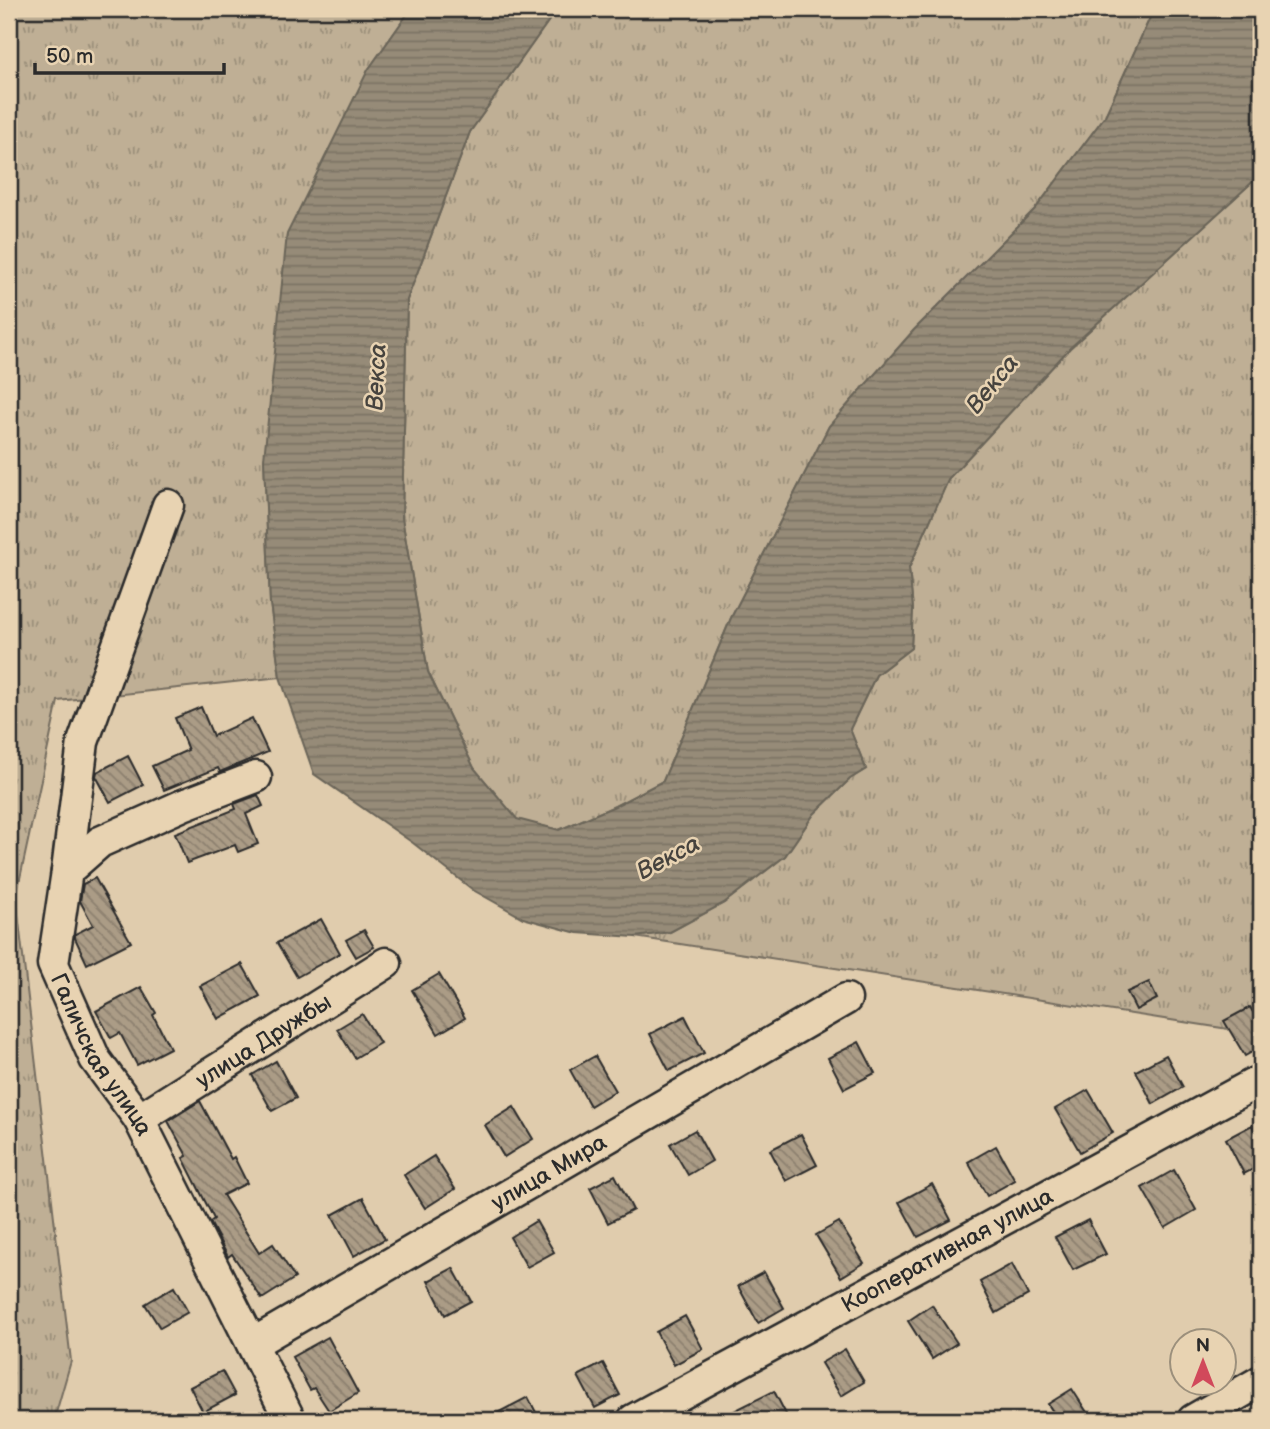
<svg xmlns="http://www.w3.org/2000/svg" width="1270" height="1429" font-family="'Balsamiq Sans',sans-serif">
	<style>
		.grass { fill: url(#grass-tufts); stroke: #756d60; stroke-width: 2 }
		.water { fill: url(#water-rules); stroke: #6b6559; stroke-width: 2 }
		.building { fill: url(#building-back-hatch); stroke: #2b2b2b; stroke-width: 2 }
		.lines { fill: none; stroke-linecap: round; stroke-linejoin: round }
		.minor-casing { stroke: #2b2b2b; stroke-width: 35 }
		.minor { stroke: #e8d3b2; stroke-width: 30 }
		.labels { text-anchor: middle; stroke-width: 5; stroke-linejoin: round; paint-order: stroke }
		.street-label { font-size: 23px; fill: #2b2b2b; stroke: #e8d3b2 }
		.water-label { font-size: 24px; font-style: italic; fill: #46433e; stroke: #e8d3b2 }
	</style>
	<defs>
		<pattern id="grass-tufts" width="24" height="20" patternUnits="userSpaceOnUse" patternTransform="scale(1.75)"><rect width="24" height="20" fill="#bfaf95"/><path d="M3 7l-1-3M5 7V3M7 7l1-3M15 17l-1-3M17 17v-4M19 17l1-3" fill="none" stroke="#9b8f7a"/></pattern>
		<pattern id="water-rules" width="6" height="5" patternUnits="userSpaceOnUse" patternTransform="scale(1.75)"><rect width="6" height="5" fill="#968b78"/><path d="M0 2.5h6" fill="none" stroke="#7b7263"/></pattern>
		<pattern id="building-back-hatch" width="6" height="6" patternUnits="userSpaceOnUse" patternTransform="scale(1.75)"><rect width="6" height="6" fill="#ab9c86"/><path d="M-1 5l2 2M0 0l6 6M5-1l2 2" fill="none" stroke="#8b7f6e"/></pattern>
	</defs>
	<rect width="100%" height="100%" fill="#e0ccad"/>
	<filter id="ink" filterUnits="userSpaceOnUse"><feTurbulence type="fractalNoise" baseFrequency=".0143" numOctaves="2"/><feDisplacementMap in="SourceGraphic" scale="14" xChannelSelector="R" yChannelSelector="G"/><feConvolveMatrix kernelMatrix="1 2 1 2 8 2 1 2 1" color-interpolation-filters="sRGB"/></filter>
	<g filter="url(#ink)">
		<g class="grass">
			<path d="M9,9H411L368,70L264,459L270,603L280,677L58,701L16,897L71,1361L54,1420H9Z"/>
			<path d="M557,9H1154L1105,116L1036,208L914,330L829,426L731,618L663,781L615,806L559,830L517,820L474,768L428,672L402,518L407,300L470,132Z"/>
			<path d="M1261,171V1034L635,937L670,932L724,903L785,856L814,814L850,779L866,769L850,729L876,675L911,648L913,609L909,568L949,478L1070,348L1258,177Z"/>
		</g>
		<path class="water" d="M411,9H557L470,132L407,300L402,518L428,672L474,768L517,819L559,830L615,806L663,781L731,618L829,426L914,330L1036,208L1105,116L1154,9H1261V171L1258,177L1070,348L949,478L909,568L913,609L911,648L876,675L850,729L866,769L850,779L814,814L785,856L724,903L670,932L635,937L577,933L523,918L473,890L413,843L314,774L280,677L270,603L264,459L287,234L368,70Z"/>
		<g class="building">
			<path d="M201,707L213,736L252,718L268,752L220,772L218,768L164,790L152,766L188,750L175,718Z"/>
			<path d="M128,756L143,785L110,802L96,776L97,772Z"/>
			<path d="M258,795L263,806L246,814L258,844L238,852L235,845L187,863L175,833L236,809L234,804Z"/>
			<path d="M95,878L131,942L87,964L75,938V934L93,925L80,901L83,884Z"/>
			<path d="M321,919L340,953L297,977L277,943Z"/>
			<path d="M364,930L374,947L356,957L346,940Z"/>
			<path d="M242,964L260,996L218,1019L200,986Z"/>
			<path d="M439,974L465,1018L438,1034L412,990Z"/>
			<path d="M1149,982L1157,999L1136,1010L1127,992Z"/>
			<path d="M141,987L156,1013L153,1015L170,1048L137,1065L120,1033L111,1038L96,1011Z"/>
			<path d="M1250,1007L1261,1026V1047L1245,1056L1224,1021Z"/>
			<path d="M362,1014L380,1043L355,1058L337,1029Z"/>
			<path d="M685,1016L704,1053L669,1071L650,1034Z"/>
			<path d="M859,1042L875,1073L844,1089L828,1058Z"/>
			<path d="M1166,1055L1183,1087L1153,1104L1136,1071Z"/>
			<path d="M595,1056L615,1091L590,1106L570,1070Z"/>
			<path d="M276,1061L296,1098L272,1111L252,1075Z"/>
			<path d="M1088,1090L1113,1133L1080,1152L1055,1109Z"/>
			<path d="M200,1101L231,1159L234,1157L247,1183L223,1195L259,1253L273,1244L295,1278L262,1299L232,1254L228,1257L210,1222L214,1219L183,1158L187,1156L168,1121Z"/>
			<path d="M514,1107L533,1139L504,1157L485,1125Z"/>
			<path d="M1252,1125L1261,1143V1165L1244,1174L1226,1139Z"/>
			<path d="M695,1130L712,1161L688,1175L670,1144Z"/>
			<path d="M801,1134L817,1165L786,1181L770,1150Z"/>
			<path d="M996,1146L1015,1180L987,1196L968,1162Z"/>
			<path d="M434,1156L455,1189L425,1208L404,1175Z"/>
			<path d="M1174,1170L1196,1210L1165,1228L1142,1188Z"/>
			<path d="M615,1175L633,1210L608,1223L590,1188Z"/>
			<path d="M932,1184L951,1220L918,1237L899,1202Z"/>
			<path d="M363,1198L385,1239L354,1256L332,1215Z"/>
			<path d="M1088,1220L1106,1254L1073,1270L1055,1237Z"/>
			<path d="M536,1221L554,1252L527,1267L510,1237Z"/>
			<path d="M839,1222L864,1263L841,1277L816,1235Z"/>
			<path d="M1012,1264L1028,1295L996,1313L980,1282Z"/>
			<path d="M453,1268L471,1301L445,1315L428,1281Z"/>
			<path d="M764,1272L784,1308L758,1323L738,1286Z"/>
			<path d="M174,1287L188,1312L160,1328L145,1304Z"/>
			<path d="M932,1305L957,1343L932,1359L908,1321Z"/>
			<path d="M685,1316L703,1349L674,1365L656,1332Z"/>
			<path d="M328,1337L358,1393L329,1411L314,1388L310,1390L292,1357Z"/>
			<path d="M845,1349L864,1382L841,1396L821,1363Z"/>
			<path d="M603,1363L620,1395L595,1408L578,1376Z"/>
			<path d="M222,1371L235,1395L203,1412L190,1387Z"/>
			<path d="M1072,1389L1092,1420H1058L1048,1404Z"/>
			<path d="M774,1391L789,1420H716Z"/>
			<path d="M528,1397L540,1420H484Z"/>
		</g>
		<g class="lines">
			<defs>
				<g id="minor">
					<path id="s1" d="M168,505L83,742L67,871L53,964L95,1059L139,1119L290,1420"/>
					<path d="M67,871L100,842L183,805L256,777"/>
					<path id="s2" d="M139,1119L386,963"/>
					<path id="s3" d="M252,1344L846,999"/>
					<path id="s4" d="M633,1420L1261,1080"/>
					<path d="M1193,1420L1261,1381"/>
				</g>
			</defs>
			<use href="#minor" class="minor-casing"/>
			<use href="#minor" class="minor"/>
		</g>
	</g>
	<g class="labels">
		<g class="street-label">
			<text dy="8" stroke="none"><textPath href="#s2" startOffset="147">улица Дружбы</textPath></text>
			<text dy="8" stroke="none"><textPath href="#s1" startOffset="579">Галичская улица</textPath></text>
			<text dy="8" stroke="none"><textPath href="#s3" startOffset="343">улица Мира</textPath></text>
			<text dy="8" stroke="none"><textPath href="#s4" startOffset="357">Кооперативная улица</textPath></text>
		</g>
		<g class="water-label">
			<text transform="translate(376 377) rotate(-87)" y="8">Векса</text>
			<text transform="translate(992 384) rotate(-51)" y="8">Векса</text>
			<text transform="translate(668 857) rotate(-28)" y="8">Векса</text>
		</g>
	</g>
	<rect width="1270" height="1429" fill="none" stroke="#e8d3b2" stroke-width="35"/>
	<rect x="18" y="18" width="1235" height="1394" fill="none" stroke="#2b2b2b" stroke-width="2.5" filter="url(#ink)"/>
	<g transform="translate(1203 1362)"><circle r="33" fill="#e8d3b2" stroke="#9c907c" stroke-width="2"/>
	<path d="M0-5L12 26L0 18L-12 26Z" fill="#d1495b"/>
	<text y="-10" font-size="19" font-weight="bold" text-anchor="middle" fill="#2b2b2b">N</text>
	</g>
	<path d="M35 63v10h189v-10" fill="none" stroke="#2b2b2b" stroke-width="3.5"/>
	<text x="46" y="63" font-size="21" fill="#2b2b2b" stroke="#e8d3b2" stroke-width="5" paint-order="stroke">50 m</text>
</svg>
